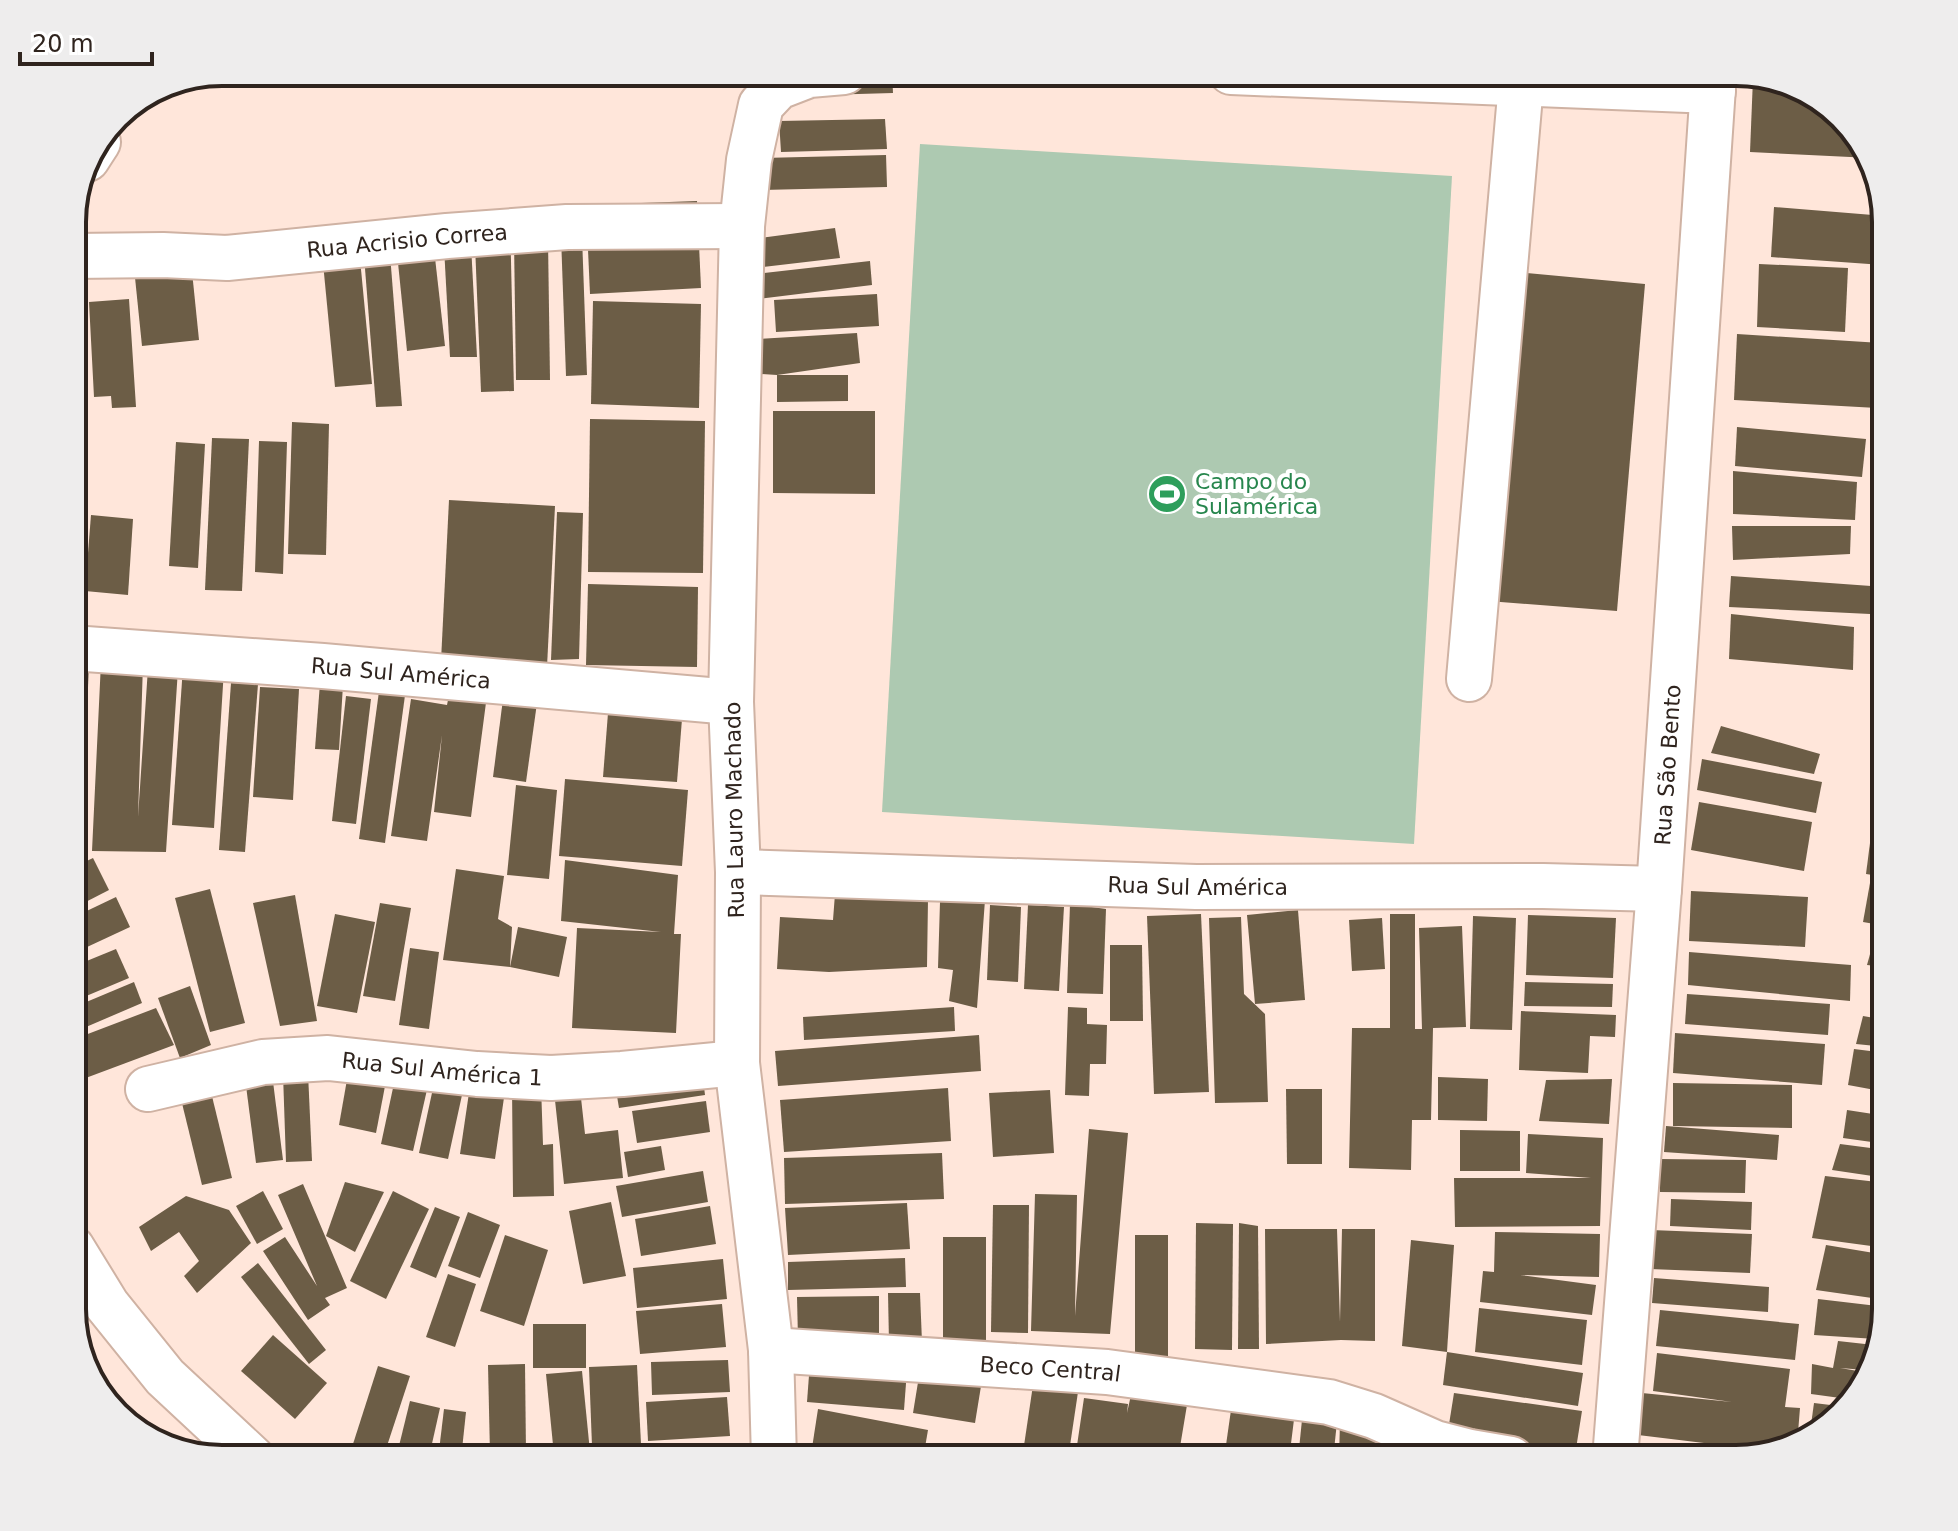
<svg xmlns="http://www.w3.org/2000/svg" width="1958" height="1531" font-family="'DejaVu Sans',sans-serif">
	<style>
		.green { fill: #adc9b1 }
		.building { fill: #6c5d46 }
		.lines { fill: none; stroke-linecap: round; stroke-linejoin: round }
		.minor-casing { stroke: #cfb2a3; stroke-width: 48 }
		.minor { stroke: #fff; stroke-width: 44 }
		.labels { text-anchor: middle; stroke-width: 8; stroke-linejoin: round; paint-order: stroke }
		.street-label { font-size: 22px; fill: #2f241e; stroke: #fff }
		.leisure-label { font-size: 22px; fill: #27864d; stroke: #fff; text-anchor: start }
		.rim { fill: none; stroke: #2f241e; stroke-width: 4 }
	</style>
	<rect width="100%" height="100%" fill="#ffe6da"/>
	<path class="green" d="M920,144L1452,176L1414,844L882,812Z"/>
	<g class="building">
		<path d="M753,72H892L893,93L753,97Z"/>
		<path d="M1753,78L1828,103L1871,158L1750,152Z"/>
		<path d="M885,119L887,149L781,152L779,121Z"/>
		<path d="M886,155L887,187L757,190V158Z"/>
		<path d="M697,201L701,288L590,294L586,205Z"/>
		<path d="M1774,207L1885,216L1886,243L1883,265L1771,257Z"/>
		<path d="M510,218L514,391L481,392L474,220Z"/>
		<path d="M835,228L840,258L763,267L760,238Z"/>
		<path d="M561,236H582L587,375L566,376Z"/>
		<path d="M514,240H548L550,380H516Z"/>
		<path d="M471,245L477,357H450L444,247Z"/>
		<path d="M434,249L445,346L407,351L397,253Z"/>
		<path d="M190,252L199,340L142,346L133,258Z"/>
		<path d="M390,254L402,406L376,407L364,256Z"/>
		<path d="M360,259L372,384L335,387L323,263Z"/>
		<path d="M870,261L872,285L758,299L755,274Z"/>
		<path d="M1759,264L1848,268L1845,332L1757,327Z"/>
		<path d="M1515,272L1645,284L1617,611L1488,601Z"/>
		<path d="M877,294L879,326L776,332L774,300Z"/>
		<path d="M129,299L136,407L112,408L111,396L94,397L89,302Z"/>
		<path d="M593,301L701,304L699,408L591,404Z"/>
		<path d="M857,333L860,363L777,375L760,374L758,339Z"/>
		<path d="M1737,334L1881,343L1877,408L1734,400Z"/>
		<path d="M777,375H848V401L777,402Z"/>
		<path d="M773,411H875V494L773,493Z"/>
		<path d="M590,419L705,421L703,573L588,572Z"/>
		<path d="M292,422L329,424L326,555L288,554Z"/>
		<path d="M1737,427L1866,439L1862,477L1735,466Z"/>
		<path d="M212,438L249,439L242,591L205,590Z"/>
		<path d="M259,441L287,442L283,574L255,572Z"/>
		<path d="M176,442L205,444L198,568L169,566Z"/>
		<path d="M1733,471L1857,482L1855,520L1733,514Z"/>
		<path d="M449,500L555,506L547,667L441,661Z"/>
		<path d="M557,512L583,513L579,659L551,660Z"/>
		<path d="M91,515L133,519L128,595L85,591Z"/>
		<path d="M1732,526H1851L1850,554L1733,560Z"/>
		<path d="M1731,576L1871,586L1870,614L1729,607Z"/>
		<path d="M588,584L698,587L697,667L586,665Z"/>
		<path d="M1731,614L1854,627L1853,670L1729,659Z"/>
		<path d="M101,662L143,664L138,817L148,668L178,669L166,852L92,851Z"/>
		<path d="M72,663H89L84,783L72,782Z"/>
		<path d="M183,667L224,669L214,828L172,825Z"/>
		<path d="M231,683L258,684L245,852L219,850Z"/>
		<path d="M320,683L343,685L339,750L315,749Z"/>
		<path d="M380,684L406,688L385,843L359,839Z"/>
		<path d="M260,687L299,689L293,800L253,797Z"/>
		<path d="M450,690L487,695L471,817L434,812L442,735L427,841L391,836L411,699L447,705Z"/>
		<path d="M346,696L371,699L356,824L332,821Z"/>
		<path d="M503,699L537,703L526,782L493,777Z"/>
		<path d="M608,713L682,719L677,782L603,777Z"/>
		<path d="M1721,726L1820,754L1814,774L1711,753Z"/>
		<path d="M1702,759L1822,782L1816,813L1697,790Z"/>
		<path d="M565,779L688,790L682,866L559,856Z"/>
		<path d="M516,785L557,790L549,879L507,875Z"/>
		<path d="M1699,802L1812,822L1804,871L1691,850Z"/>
		<path d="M1875,804L1886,806V877L1866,874Z"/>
		<path d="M72,822L88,851L72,860Z"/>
		<path d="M93,858L109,890L72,909V868Z"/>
		<path d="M565,860L678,875L674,934H681L676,1033L572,1028L577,928L661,932L561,921Z"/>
		<path d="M456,869L504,876L498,919L512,927L510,967L443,960Z"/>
		<path d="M1870,883L1886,886V926L1863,922Z"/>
		<path d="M210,889L245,1023L210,1032L175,898Z"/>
		<path d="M1691,891L1808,897L1805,947L1689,941Z"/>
		<path d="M835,894L928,899L927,967L829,972L777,969L780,917L833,920Z"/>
		<path d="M295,895L317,1021L280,1026L253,903Z"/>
		<path d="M116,897L130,927L72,954V918Z"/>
		<path d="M985,900L977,1008L949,1001L953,970L938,968L940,902Z"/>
		<path d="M380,903L411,908L395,1001L363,996Z"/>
		<path d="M1070,904L1106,909L1103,994L1067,993Z"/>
		<path d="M990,905L1021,907L1018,982L987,980Z"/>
		<path d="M1028,905L1064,907L1059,991L1024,989Z"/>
		<path d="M1298,910L1305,1000L1255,1004L1247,915Z"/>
		<path d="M335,914L375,922L357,1013L317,1006Z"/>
		<path d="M1201,914L1209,1092L1154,1094L1147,916Z"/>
		<path d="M1390,914H1415V1029H1422L1419,928L1462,926L1466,1027L1433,1028L1431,1120H1412L1411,1170L1349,1168L1352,1028H1390Z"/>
		<path d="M1528,915L1616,918L1613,978L1526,975Z"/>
		<path d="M1473,916L1516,918L1512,1030L1470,1029Z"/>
		<path d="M1241,917L1244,994L1265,1014L1268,1102L1215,1103L1209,918Z"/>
		<path d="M1382,918L1385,969L1352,971L1349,920Z"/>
		<path d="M518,927L567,937L559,977L510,967Z"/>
		<path d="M1877,929L1886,930V967L1867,965Z"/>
		<path d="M1110,945H1142L1143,1021H1110Z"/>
		<path d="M410,948L439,952L429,1029L399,1025Z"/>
		<path d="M116,949L129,978L72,1002V967Z"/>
		<path d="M1689,952L1851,965L1850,1001L1688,985Z"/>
		<path d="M134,982L142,1003L72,1033V1008Z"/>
		<path d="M1525,982L1613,984L1612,1007L1524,1006Z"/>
		<path d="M190,986L211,1045L180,1058L158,998Z"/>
		<path d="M1687,994L1830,1004L1828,1035L1685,1024Z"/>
		<path d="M954,1007L955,1031L804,1040L803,1017Z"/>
		<path d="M1068,1007L1087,1008V1024L1107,1025L1106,1064H1090L1089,1096L1065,1095Z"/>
		<path d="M156,1008L174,1045L75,1082L72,1076V1040Z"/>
		<path d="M1521,1011L1616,1015L1615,1037L1590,1036L1588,1073L1519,1070Z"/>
		<path d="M1863,1016L1886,1020V1047L1856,1044Z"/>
		<path d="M1675,1033L1825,1044L1822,1085L1673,1073Z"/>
		<path d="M979,1035L981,1071L778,1086L775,1051Z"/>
		<path d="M1854,1049L1886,1053V1092L1848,1085Z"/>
		<path d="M702,1071L705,1095L619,1108L615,1084Z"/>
		<path d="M308,1073L312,1161L286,1162L283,1074Z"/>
		<path d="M272,1074L283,1160L256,1163L245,1078Z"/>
		<path d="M348,1074L386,1081L376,1133L339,1125Z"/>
		<path d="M396,1074L429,1081L413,1151L381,1144Z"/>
		<path d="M1438,1077L1488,1079L1487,1121L1438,1120Z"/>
		<path d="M435,1079L464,1086L448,1159L419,1153Z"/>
		<path d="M1612,1079L1609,1124L1539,1121L1546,1080Z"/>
		<path d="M1673,1083L1792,1085V1128L1673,1126Z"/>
		<path d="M209,1084L232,1178L202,1185L179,1091Z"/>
		<path d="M512,1085H541L543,1145L553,1144L554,1196L513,1197Z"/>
		<path d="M470,1086L505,1091L495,1159L460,1154Z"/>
		<path d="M948,1088L951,1141L784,1152L780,1100Z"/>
		<path d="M580,1089L585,1134L618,1130L623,1178L564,1184L554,1091Z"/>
		<path d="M1286,1089H1322V1164H1287Z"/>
		<path d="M1050,1090L1054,1153L993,1157L989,1093Z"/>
		<path d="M706,1101L710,1132L637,1143L632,1111Z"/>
		<path d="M1847,1110L1886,1116V1144L1843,1138Z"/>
		<path d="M1666,1126L1779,1135L1777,1160L1664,1152Z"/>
		<path d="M1089,1129L1128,1133L1110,1334L1031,1331L1035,1194L1077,1195L1075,1316Z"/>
		<path d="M1460,1130L1520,1131V1171H1460Z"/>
		<path d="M1528,1134L1603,1138L1600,1226L1455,1227L1454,1178H1591L1526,1173Z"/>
		<path d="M1840,1144L1886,1150V1178L1832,1170Z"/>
		<path d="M661,1146L665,1170L628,1177L624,1152Z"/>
		<path d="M942,1153L944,1199L785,1204L784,1158Z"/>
		<path d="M1660,1159L1746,1160L1745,1193L1660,1192Z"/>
		<path d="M703,1171L708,1202L622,1217L616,1186Z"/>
		<path d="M1825,1176L1886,1183V1248L1812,1238Z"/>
		<path d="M345,1182L384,1192L355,1252L326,1236Z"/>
		<path d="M303,1184L347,1288L325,1298L330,1305L308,1320L263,1251L285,1237L317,1286L278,1195Z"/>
		<path d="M263,1191L283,1229L257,1244L236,1206Z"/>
		<path d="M393,1191L429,1209L386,1299L350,1281Z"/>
		<path d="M186,1196L229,1210L251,1243L197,1293L184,1276L199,1261L179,1232L151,1251L139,1227Z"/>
		<path d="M1671,1199L1752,1202L1751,1230L1670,1226Z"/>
		<path d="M611,1202L626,1276L583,1284L569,1211Z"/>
		<path d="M907,1203L910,1249L788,1255L785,1208Z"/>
		<path d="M993,1205H1029L1028,1333L991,1332Z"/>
		<path d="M710,1206L716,1244L641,1256L635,1219Z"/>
		<path d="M435,1207L460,1217L436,1278L410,1267Z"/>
		<path d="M468,1212L500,1225L480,1278L448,1266Z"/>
		<path d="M1196,1223L1233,1224L1232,1350L1195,1349Z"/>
		<path d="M1239,1223L1258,1226L1259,1349H1238Z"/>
		<path d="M1265,1229H1337L1340,1322L1342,1229H1375V1341L1341,1340L1266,1344Z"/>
		<path d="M1651,1230L1752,1234L1750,1273L1650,1269Z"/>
		<path d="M1495,1232L1600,1234L1599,1277L1520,1275L1596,1285L1592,1315L1480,1302L1483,1271L1494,1272Z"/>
		<path d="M505,1235L548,1250L524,1326L480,1311Z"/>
		<rect x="1135" y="1235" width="33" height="124"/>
		<rect x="943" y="1237" width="43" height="104"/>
		<path d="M1411,1240L1454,1245L1447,1352L1402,1346Z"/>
		<path d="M1826,1245L1886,1255V1300L1816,1290Z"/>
		<path d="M905,1258L906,1287L788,1290V1262Z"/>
		<path d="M723,1259L727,1299L637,1308L633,1268Z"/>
		<path d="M258,1263L326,1350L309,1364L241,1277Z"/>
		<path d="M448,1274L476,1284L455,1347L426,1337Z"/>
		<path d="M1654,1278L1769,1287L1768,1312L1652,1303Z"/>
		<path d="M888,1293H920L922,1342L889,1343Z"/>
		<path d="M879,1296V1339H798L797,1297Z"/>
		<path d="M1818,1299L1886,1307L1876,1339L1814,1335Z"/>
		<path d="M722,1304L726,1347L640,1354L636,1311Z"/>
		<path d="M1479,1308L1587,1320L1582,1365L1475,1352Z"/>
		<path d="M1660,1310L1799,1324L1795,1360L1656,1346Z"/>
		<rect x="533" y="1324" width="53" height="44"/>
		<path d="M273,1335L327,1383L295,1419L241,1371Z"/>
		<path d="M1838,1341L1874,1345L1865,1370L1840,1368L1864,1372L1855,1400L1811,1394L1812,1364L1833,1368Z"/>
		<path d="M1447,1352L1583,1373L1578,1406L1443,1385Z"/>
		<path d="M1657,1353L1790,1369L1785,1407L1800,1408L1797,1445L1770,1451L1638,1435L1642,1393L1732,1402L1653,1391Z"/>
		<path d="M728,1360L730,1392L652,1395L651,1362Z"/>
		<path d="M810,1362L907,1370L904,1410L807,1402Z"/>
		<path d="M525,1364L526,1454H490L488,1365Z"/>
		<path d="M637,1365L641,1444L592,1446L589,1367Z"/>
		<path d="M378,1366L410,1376L384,1455L353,1444Z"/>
		<path d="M920,1370L982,1380L975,1423L913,1413Z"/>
		<path d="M582,1371L590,1452L554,1455L546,1374Z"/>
		<path d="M1033,1385L1078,1392L1068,1459H1022Z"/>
		<path d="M1454,1393L1582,1411L1575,1455L1447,1437Z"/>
		<path d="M1131,1395L1187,1405L1178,1459H1075L1084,1398L1128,1404L1127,1413Z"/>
		<path d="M1233,1396L1296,1404L1289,1459H1224Z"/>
		<path d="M727,1397L730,1436L648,1441L646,1402Z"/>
		<path d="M410,1401L440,1408L429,1457L398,1450Z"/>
		<path d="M1814,1403L1847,1407L1816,1432H1810Z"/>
		<path d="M444,1409L466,1412L461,1459H438Z"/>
		<path d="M818,1409L928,1430L923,1459H870L812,1448Z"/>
		<path d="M1303,1410L1338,1413L1333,1459H1298Z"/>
		<path d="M1340,1421L1394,1438L1393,1459H1339Z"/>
		<path d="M1639,1446L1749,1456L1736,1459H1638Z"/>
	</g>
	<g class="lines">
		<defs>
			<g id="minor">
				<path d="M1231,72L1713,91"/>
				<path d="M87,159L98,142"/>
				<path id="s1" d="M72,256L163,255L227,258L447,236L567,227L742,226"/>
				<path id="s2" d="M72,648L323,666L731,702"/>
				<path d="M1469,679L1521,84"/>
				<path id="s3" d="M738,872L1196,887L1543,886L1659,889"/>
				<path id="s4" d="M148,1089L263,1062L328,1058L477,1074L551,1078L622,1074L737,1063"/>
				<path d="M72,1248L107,1305L165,1377L253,1459"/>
				<path id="s5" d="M771,1350L1107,1372L1329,1402L1374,1416L1435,1443L1470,1452L1511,1459"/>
				<path d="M774,1459L771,1350L737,1063L738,872L731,702L742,226L749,160L761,105L778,87L809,75L844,72"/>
				<path id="s6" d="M1615,1459L1659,889L1714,72"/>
			</g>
		</defs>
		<use href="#minor" class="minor-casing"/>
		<use href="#minor" class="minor"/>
	</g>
	<defs>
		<symbol id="stadium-disc" viewBox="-11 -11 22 22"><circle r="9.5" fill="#2e9e5b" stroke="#fff"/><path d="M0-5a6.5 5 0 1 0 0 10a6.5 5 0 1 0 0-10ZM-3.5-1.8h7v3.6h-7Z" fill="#fff"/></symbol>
	</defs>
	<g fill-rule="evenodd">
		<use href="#stadium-disc" x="1145" y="472" width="44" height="44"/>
	</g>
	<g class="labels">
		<g class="street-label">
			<text dy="8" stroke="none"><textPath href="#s1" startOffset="336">Rua Acrisio Correa</textPath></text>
			<text dy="8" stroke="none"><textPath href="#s2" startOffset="330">Rua Sul América</textPath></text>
			<text dy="8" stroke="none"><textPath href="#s6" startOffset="696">Rua São Bento</textPath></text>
			<text transform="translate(734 810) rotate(-91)" y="8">Rua Lauro Machado</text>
			<text dy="8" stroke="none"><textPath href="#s3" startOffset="460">Rua Sul América</textPath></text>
			<text dy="8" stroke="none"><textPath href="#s4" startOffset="298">Rua Sul América 1</textPath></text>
			<text dy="8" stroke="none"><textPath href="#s5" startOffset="280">Beco Central</textPath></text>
		</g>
		<g class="leisure-label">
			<text x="1195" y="489">Campo do<tspan x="1195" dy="25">Sulamérica</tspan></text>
		</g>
	</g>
	<path d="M0 0H1958V1531H0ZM222 86H1736A136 136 0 0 1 1872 222V1309A136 136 0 0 1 1736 1445H222A136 136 0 0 1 86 1309V222A136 136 0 0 1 222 86Z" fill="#eeeded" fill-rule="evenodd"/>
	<path class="rim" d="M222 86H1736A136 136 0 0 1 1872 222V1309A136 136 0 0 1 1736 1445H222A136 136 0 0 1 86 1309V222A136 136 0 0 1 222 86Z"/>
	<path d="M20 52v12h132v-12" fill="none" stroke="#2f241e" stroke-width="4"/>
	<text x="32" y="52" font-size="24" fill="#2f241e" stroke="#ffffff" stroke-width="6" paint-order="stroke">20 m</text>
</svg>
